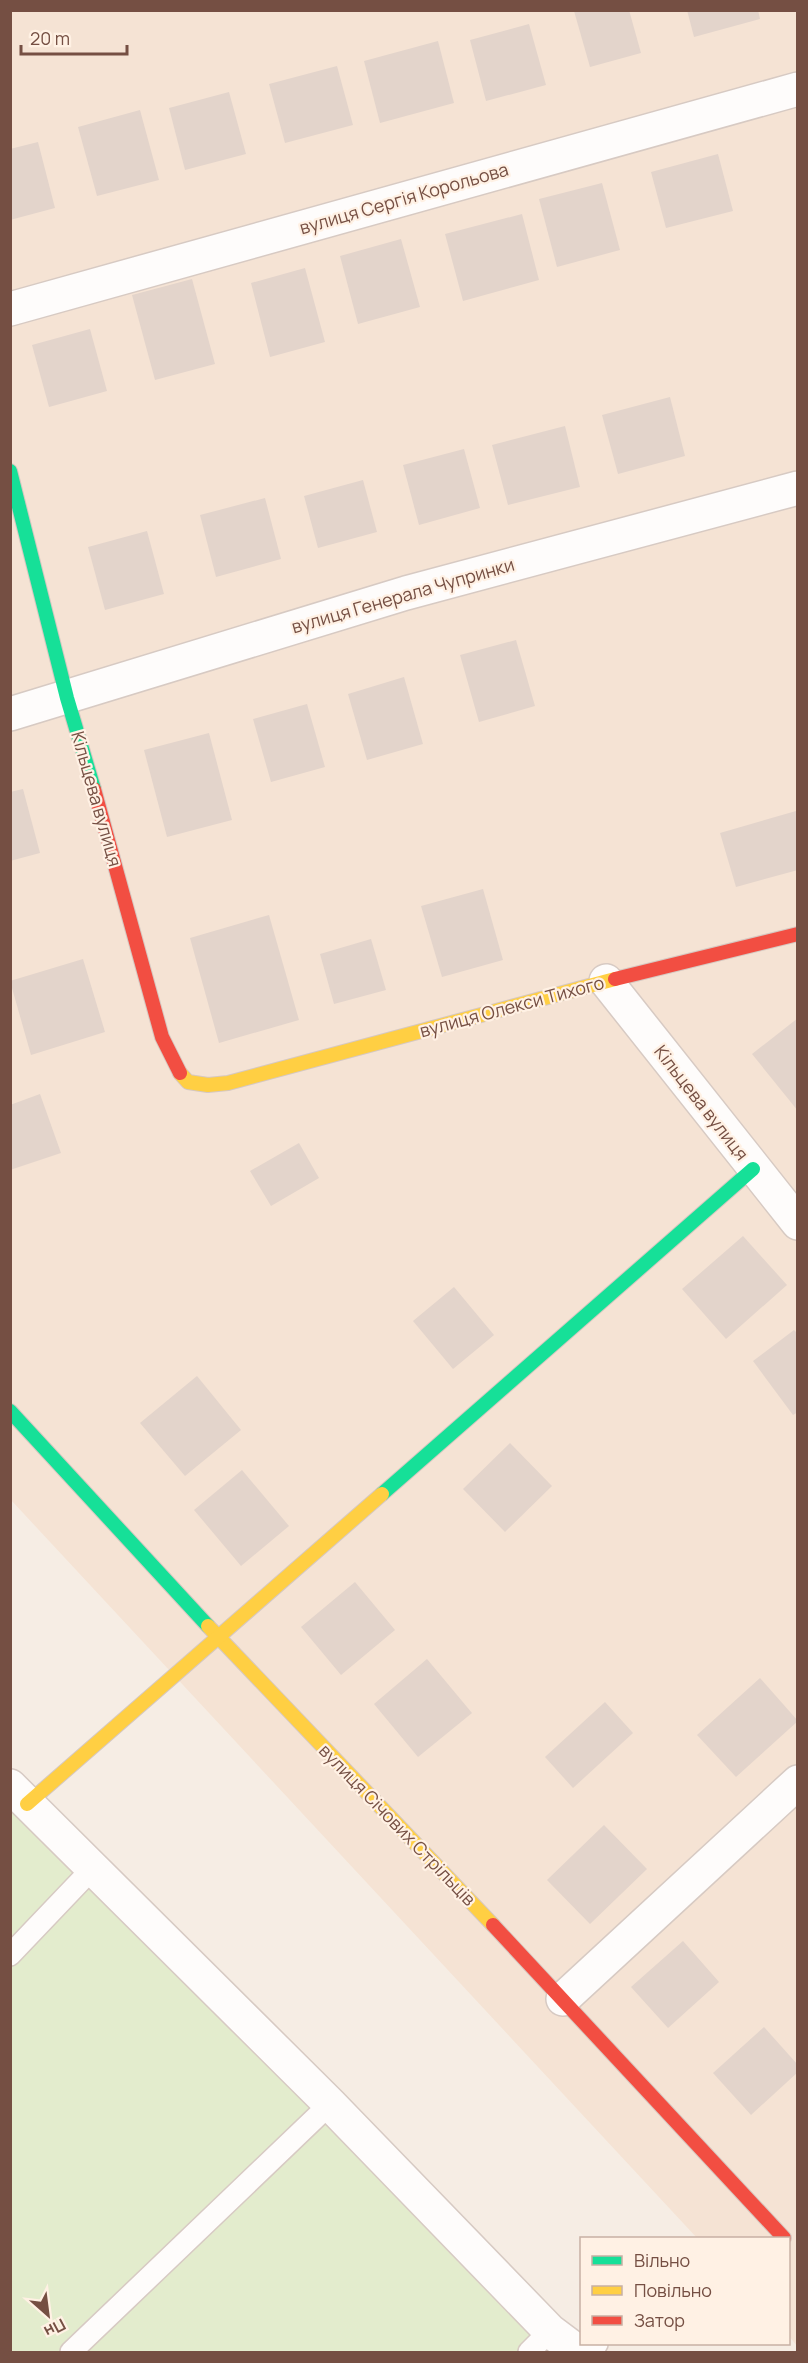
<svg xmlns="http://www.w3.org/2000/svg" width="808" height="2363" font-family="Manrope,sans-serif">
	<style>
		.residential { fill: #f5e3d4 }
		.green { fill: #e3eccd }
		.building { fill: #e3d4cb }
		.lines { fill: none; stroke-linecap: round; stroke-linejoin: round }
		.lane-casing { stroke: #d7cac3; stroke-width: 24 }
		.street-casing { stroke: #d7cac3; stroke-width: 36 }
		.fast-casing { stroke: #d6c8c1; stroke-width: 16 }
		.slow-casing { stroke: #d6c8c1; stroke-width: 16 }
		.jam-casing { stroke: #d6c8c1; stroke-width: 16 }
		.lane { stroke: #fefcfb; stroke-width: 21 }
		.street { stroke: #fefcfb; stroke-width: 33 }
		.fast { stroke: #16e098; stroke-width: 14 }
		.slow { stroke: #ffcf43; stroke-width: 14 }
		.jam { stroke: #f24e42; stroke-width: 14 }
		.labels { text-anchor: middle; stroke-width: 4.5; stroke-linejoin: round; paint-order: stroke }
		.street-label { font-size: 18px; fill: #754f43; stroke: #fff1e4 }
	</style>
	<rect width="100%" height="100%" fill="#f6ede4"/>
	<path class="residential" d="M11,11H797V2346L789,2336L788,2238H697L11,1500Z"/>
	<path class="green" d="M11,1802L558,2352H11Z"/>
	<g class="building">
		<path d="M629,10L641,53L590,67L574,11Z"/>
		<path d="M687,10H758L760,19L694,37Z"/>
		<path d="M529,24L546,85L486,101L470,40Z"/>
		<path d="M438,41L454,103L380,123L364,61Z"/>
		<path d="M337,66L353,125L285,143L269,84Z"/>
		<path d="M229,92L246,154L185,170L169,108Z"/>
		<path d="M140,110L159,180L97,196L78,127Z"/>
		<path d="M38,142L55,208L10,220V149Z"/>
		<path d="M718,154L733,211L666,228L651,172Z"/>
		<path d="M602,183L620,250L557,267L539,199Z"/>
		<path d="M522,214L539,280L463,301L445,234Z"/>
		<path d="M401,239L420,307L358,324L340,256Z"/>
		<path d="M305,268L325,342L270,357L251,283Z"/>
		<path d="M192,279L215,364L155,380L132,295Z"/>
		<path d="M90,329L107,391L49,407L32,345Z"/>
		<path d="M670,397L685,456L618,474L602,415Z"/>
		<path d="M565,426L580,487L508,505L492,445Z"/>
		<path d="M464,449L480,508L419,525L403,465Z"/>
		<path d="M363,480L377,532L318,548L304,496Z"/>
		<path d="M265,498L281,559L216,577L200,515Z"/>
		<path d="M147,531L164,594L105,610L88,547Z"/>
		<path d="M516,640L535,706L479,722L460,655Z"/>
		<path d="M404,677L423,744L367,760L348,694Z"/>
		<path d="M307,704L325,767L271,782L253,719Z"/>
		<path d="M209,733L232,820L167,837L144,750Z"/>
		<path d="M23,789L40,853L10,861V792Z"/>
		<path d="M796,811L798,870L736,887L720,833Z"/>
		<path d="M483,889L503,960L442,977L421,906Z"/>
		<path d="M269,915L299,1020L219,1043L190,938Z"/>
		<path d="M371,939L386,990L334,1004L320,954Z"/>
		<path d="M83,959L105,1032L31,1055L10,981Z"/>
		<path d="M798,1018V1111L752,1054Z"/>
		<path d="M40,1094L61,1153L10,1170V1105Z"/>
		<path d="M299,1143L319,1178L271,1206L250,1171Z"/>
		<path d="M743,1236L787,1285L726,1339L682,1289Z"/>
		<path d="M454,1287L494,1335L453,1369L413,1321Z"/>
		<path d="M794,1330L798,1334V1412L793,1415L753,1361Z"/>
		<path d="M197,1376L241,1430L185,1476L140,1423Z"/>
		<path d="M510,1443L552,1486L505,1532L463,1489Z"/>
		<path d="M242,1470L289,1526L241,1566L194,1510Z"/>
		<path d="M355,1582L395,1630L341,1675L301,1627Z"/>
		<path d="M427,1659L472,1713L418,1757L374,1704Z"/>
		<path d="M760,1678L798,1721L736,1777L697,1735Z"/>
		<path d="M605,1702L633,1733L573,1788L545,1757Z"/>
		<path d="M604,1825L647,1869L590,1924L547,1880Z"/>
		<path d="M683,1941L719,1982L668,2028L631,1987Z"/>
		<path d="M764,2027L798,2065V2072L751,2115L713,2073Z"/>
	</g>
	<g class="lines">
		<defs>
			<g id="lane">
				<path d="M10,1955L92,1869"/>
				<path d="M71,2352L330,2104"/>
				<path d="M529,2352L550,2331"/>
				<path d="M591,2352L597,2344"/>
			</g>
			<g id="street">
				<path d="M10,309L798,89"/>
				<path d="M10,714L406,593L798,488"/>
				<path d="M606,981L798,1223"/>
				<path d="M10,1786L330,2104L550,2331L578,2352"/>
				<path d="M563,1999L798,1782"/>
			</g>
			<g id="fast">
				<path d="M10,471L67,698L94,789"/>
				<path d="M10,1411L208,1626"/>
				<path d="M382,1494L753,1169"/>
			</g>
			<g id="slow">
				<path d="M180,1073L188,1082L208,1085L228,1083L615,979"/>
				<path d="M208,1626L493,1925"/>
				<path d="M27,1804L382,1494"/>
			</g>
			<g id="jam">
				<path d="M94,789L162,1037L180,1073"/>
				<path d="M615,979L798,934"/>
				<path d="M493,1925L784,2238"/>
			</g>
		</defs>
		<use href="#lane" class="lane-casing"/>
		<use href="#street" class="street-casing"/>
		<use href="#fast" class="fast-casing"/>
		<use href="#slow" class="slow-casing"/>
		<use href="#jam" class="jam-casing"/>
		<use href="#lane" class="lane"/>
		<use href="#street" class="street"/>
		<use href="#fast" class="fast"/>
		<use href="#slow" class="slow"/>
		<use href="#jam" class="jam"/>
	</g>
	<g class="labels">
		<g class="street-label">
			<text transform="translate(404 199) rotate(-16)" y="6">вулиця Сергія Корольова</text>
			<text transform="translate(403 596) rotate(-16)" y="6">вулиця Генерала Чупринки</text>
			<text transform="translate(96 799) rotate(74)" y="6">Кільцева вулиця</text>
			<text transform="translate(512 1007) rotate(-15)" y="6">вулиця Олекси Тихого</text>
			<text transform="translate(701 1103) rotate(52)" y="6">Кільцева вулиця</text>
			<text transform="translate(397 1825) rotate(46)" y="6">вулиця Січових Стрільців</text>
		</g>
	</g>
	<rect width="808" height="2363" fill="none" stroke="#754f43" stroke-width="24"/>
	<rect x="580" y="2237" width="210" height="108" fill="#fff1e4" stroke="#c8b0a4" stroke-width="1.5"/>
	<rect x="592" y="2256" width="30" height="9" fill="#16e098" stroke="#c8b0a4" stroke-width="1.5"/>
	<text x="634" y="2267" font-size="18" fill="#754f43">Вільно</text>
	<rect x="592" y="2286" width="30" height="9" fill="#ffcf43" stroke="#c8b0a4" stroke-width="1.5"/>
	<text x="634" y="2297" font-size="18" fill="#754f43">Повільно</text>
	<rect x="592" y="2316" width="30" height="9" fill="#f24e42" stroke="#c8b0a4" stroke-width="1.5"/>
	<text x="634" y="2327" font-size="18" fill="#754f43">Затор</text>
	<g transform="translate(48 2315) rotate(152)" stroke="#fff1e4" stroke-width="4.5" paint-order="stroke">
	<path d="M0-4.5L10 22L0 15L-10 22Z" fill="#754f43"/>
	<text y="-9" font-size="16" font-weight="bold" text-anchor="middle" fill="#754f43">Пн</text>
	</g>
	<path d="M21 45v9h106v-9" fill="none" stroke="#754f43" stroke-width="3"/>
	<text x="30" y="45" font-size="18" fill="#754f43" stroke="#fff1e4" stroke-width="4.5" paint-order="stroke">20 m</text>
</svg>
